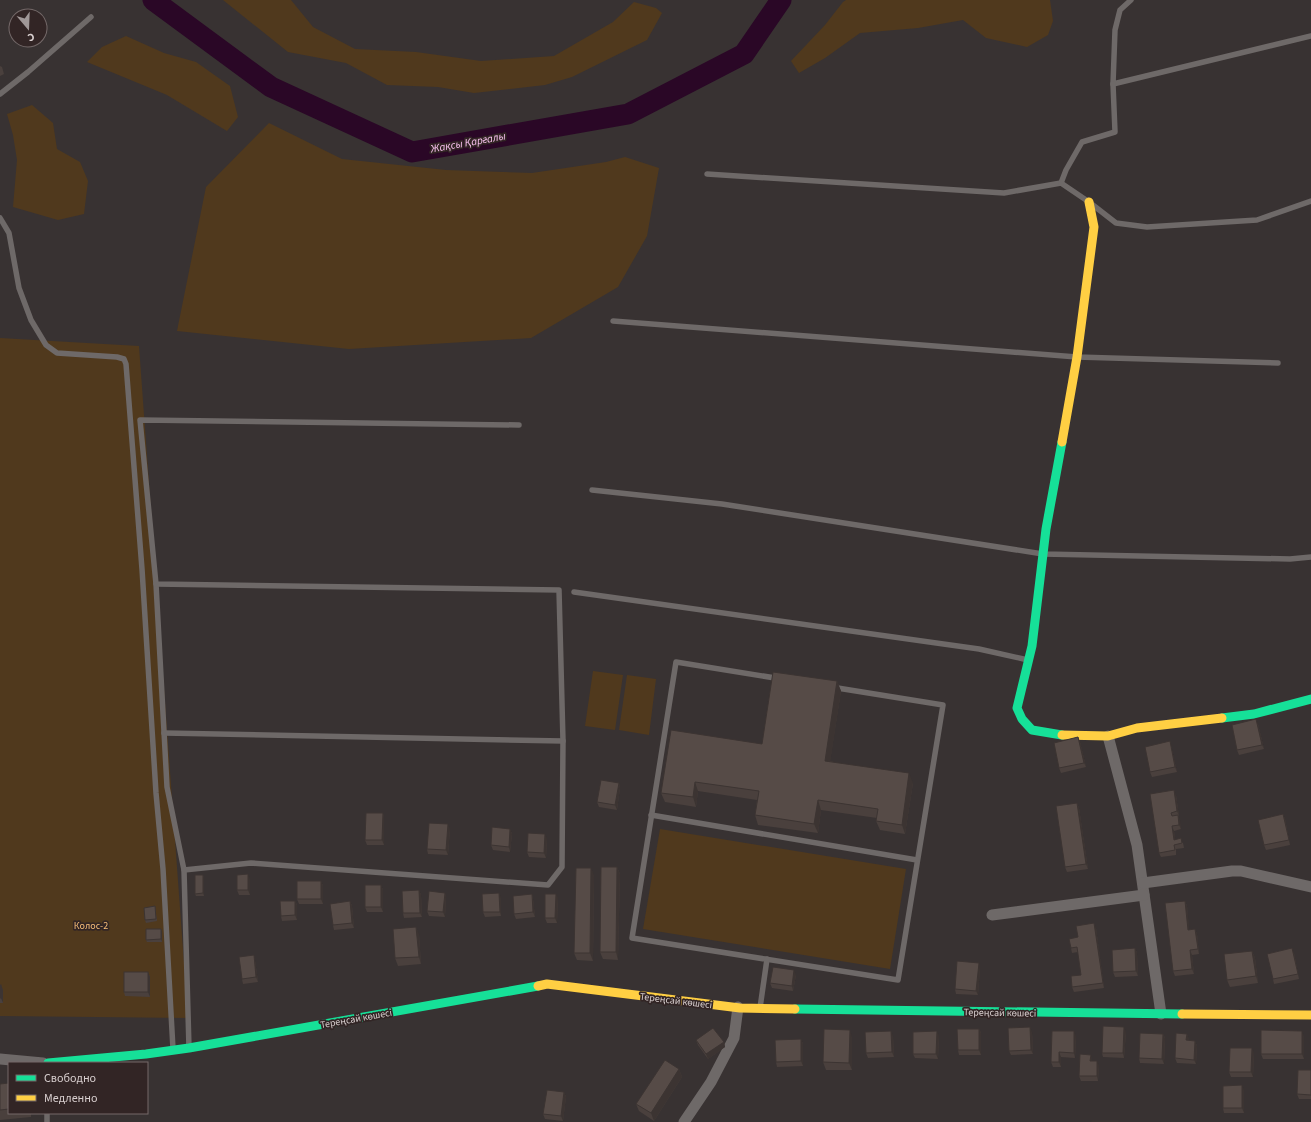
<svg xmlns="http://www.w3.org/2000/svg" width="1311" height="1122" font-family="'Source Sans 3',sans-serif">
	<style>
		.green { fill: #50391d }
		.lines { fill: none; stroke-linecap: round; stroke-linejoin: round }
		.river { stroke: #2a0726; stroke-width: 21 }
		.lane { stroke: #6e6968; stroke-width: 5.5 }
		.street { stroke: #6e6968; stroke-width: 11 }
		.fast { stroke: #16e098; stroke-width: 9 }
		.slow { stroke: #ffcf43; stroke-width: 9 }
		.wall { fill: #4a403d }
		.shaded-wall { fill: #3c3432 }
		.building { fill: #564b47; stroke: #3c3432 }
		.labels { text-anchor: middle; stroke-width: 3.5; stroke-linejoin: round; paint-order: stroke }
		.park-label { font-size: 10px; fill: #f8be78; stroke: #322525 }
		.street-label { font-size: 10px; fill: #d8cfcf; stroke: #322525 }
		.water-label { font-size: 11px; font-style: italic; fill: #fbc2f1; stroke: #322525 }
	</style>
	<rect width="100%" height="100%" fill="#383232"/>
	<g class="green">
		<path d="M223,0H291L313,27L355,49L416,52L481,61L554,56L613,22L634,2L656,8L662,13L647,40L572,77L545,85L474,93L438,87L387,85L346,63L288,52Z"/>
		<path d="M846,0H1050L1053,21L1048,35L1027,47L986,38L963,20L918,28L860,33L825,58L799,73L791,61L825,25L843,2Z"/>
		<path d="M126,36L164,53L196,62L230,86L238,117L227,131L167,95L87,62L102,47Z"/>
		<path d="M32,105L53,123L57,149L80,162L88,181L84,214L58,220L13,207L17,160L13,135L7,114Z"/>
		<path d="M269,123L342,159L446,170L532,173L606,162L625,157L659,168L647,236L618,287L531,338L349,349L177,331L206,187Z"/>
		<path d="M0,338L139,346L188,1018L0,1016Z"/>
		<path d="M593,671L623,675L615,730L585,726Z"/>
		<path d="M627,675L656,679L649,735L619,730Z"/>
		<path d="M660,829L906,869L890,969L643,929Z"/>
	</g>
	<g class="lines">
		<path class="river" d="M153,0L271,87L412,152L628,114L744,54L781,0"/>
		<g class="lane">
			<path d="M1131,0L1120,10L1115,30L1113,84L1311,36"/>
			<path d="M0,94L28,72L91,17"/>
			<path d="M707,174L1004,193L1061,183L1089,202L1116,223L1147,227L1257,220L1311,201"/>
			<path d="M1061,183L1066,170L1082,142L1115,132L1113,84"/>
			<path d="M0,218L9,233L19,288L31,320L46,345L57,353L117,357L124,359L126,364L142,569L156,793L163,869L173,1049"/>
			<path d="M613,321L1077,357L1278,363"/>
			<path d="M592,490L722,504L1043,554L1290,559L1311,557"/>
			<path d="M156,584L167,787L184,870L189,1048"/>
			<path d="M574,592L979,649L1028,660"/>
			<path d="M676,662L943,705L898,980L632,938Z"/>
			<path d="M164,733L563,741"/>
			<path d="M651,815L917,860"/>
			<path d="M184,870L251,863L548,885L562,867L563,741L559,590L156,584L140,420L519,425"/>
			<path d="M760,1008L767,959"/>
			<path d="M47,1113V1122"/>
		</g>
		<g class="street">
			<path d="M1108,736L1137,845L1161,1014"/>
			<path d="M1143,883L1232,871H1241L1311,887"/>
			<path d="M992,915L1144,895"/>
			<path d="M0,1059L43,1063"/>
			<path d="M684,1122L711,1082L734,1038L738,1007"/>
		</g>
		<g class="fast">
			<path d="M1062,442L1046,529L1032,646L1017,708L1022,719L1032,730L1062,735"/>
			<path d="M1222,718L1254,714L1311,699"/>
			<path d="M795,1009L1182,1014"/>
			<path d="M48,1063L146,1054L189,1048L538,986"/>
		</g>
		<g class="slow">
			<path d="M1062,442L1077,357L1094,227L1089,202"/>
			<path d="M1062,735L1108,736L1137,728L1222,718"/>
			<path d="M538,986L547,984L740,1008L795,1009"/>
			<path d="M1182,1014L1311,1015"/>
		</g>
	</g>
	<g class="wall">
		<path d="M0,66L2,67L4,74L0,76Z"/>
		<path d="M837,681L841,691L830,761L913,783L905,834L880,830L876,821L877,818L821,810L818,833L758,825L755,815L757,800L698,791L696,807L665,802L661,793L762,744Z"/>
		<path d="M1258,724L1264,749L1239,755L1237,750Z"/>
		<path d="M1078,737L1080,742L1086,767L1061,773L1059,768Z"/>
		<path d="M1171,746L1177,772L1152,777L1150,772Z"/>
		<path d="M619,783L620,788L617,810L599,807L597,802Z"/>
		<path d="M1176,795L1179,816H1178L1181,829L1174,831L1175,839L1183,843L1184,848L1176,849V855L1161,857L1159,853Z"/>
		<path d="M1077,803L1079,808L1088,869L1067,872L1065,867Z"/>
		<path d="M383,813L384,818V845H367L365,840Z"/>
		<path d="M1283,814L1285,819L1290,845L1266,850L1264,845Z"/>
		<path d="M450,829L448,855L428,854L427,849Z"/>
		<path d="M510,829L512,834L510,852L493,850L491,845Z"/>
		<path d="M547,839L546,858L529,857L527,852Z"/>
		<path d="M617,867L620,874L618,960L603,959L600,952Z"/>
		<path d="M203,875L204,878V896H196L195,894Z"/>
		<path d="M594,875L593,961L577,960L574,953Z"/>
		<path d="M250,879V895H239L237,890Z"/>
		<path d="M321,881L323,886V904H299L297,899Z"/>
		<path d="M381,885L383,890V912H367L365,907Z"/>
		<path d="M419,890L421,895L422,917L404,918L403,913Z"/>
		<path d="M445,893L446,897L445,917L429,916L427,911Z"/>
		<path d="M532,894L533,899L535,917L516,919L514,914Z"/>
		<path d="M501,898V916L485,917L483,912Z"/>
		<path d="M558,898L557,923H547L545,918Z"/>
		<path d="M295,901L297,905V920L282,921L281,916Z"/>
		<path d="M350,901L352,906L354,928L334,930L333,925Z"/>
		<path d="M1185,901L1187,906L1189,930L1195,929L1197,934L1199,954L1192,955L1194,974L1175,976L1173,971Z"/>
		<path d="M155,906L157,921L146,923L145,920Z"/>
		<path d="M1096,928L1104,988L1074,992L1072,987L1081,975L1078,952L1072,953L1071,948L1078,937Z"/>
		<path d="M162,932V942H147L146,940Z"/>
		<path d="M419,934L421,964L398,966L395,958Z"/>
		<path d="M1135,948L1137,953L1138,976L1115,977L1113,972Z"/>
		<path d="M1252,951L1255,958L1258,983L1230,987L1227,980Z"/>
		<path d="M1294,953L1299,979L1274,984L1273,979Z"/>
		<path d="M255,960L258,982L243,984L242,979Z"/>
		<path d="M980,968L978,995L956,994L955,989Z"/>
		<path d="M148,972L150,977V997L125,996L124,992Z"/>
		<path d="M796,975L793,991L772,988L770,983Z"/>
		<path d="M0,985L3,990V1003H0Z"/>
		<path d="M979,1029L981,1033V1055H959L958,1050Z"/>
		<path d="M1052,1031L1076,1036L1075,1058L1061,1057V1067H1053L1051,1062Z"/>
		<path d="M1032,1032L1033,1054L1011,1055L1009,1051Z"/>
		<path d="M1126,1032L1124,1058L1103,1057L1102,1053Z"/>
		<path d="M1163,1034L1165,1038L1164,1064L1140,1063L1139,1058Z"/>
		<path d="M1187,1034L1189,1040L1195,1041L1197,1046L1196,1064L1177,1063L1175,1058Z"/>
		<path d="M893,1036L894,1057L868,1058L866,1053Z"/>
		<path d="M939,1036L938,1059L915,1058L913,1054Z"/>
		<path d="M1304,1036V1059H1263L1261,1054Z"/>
		<path d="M852,1037V1070H826L823,1062Z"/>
		<path d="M801,1039L803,1044V1066L777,1067L776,1062Z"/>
		<path d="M696,1040L724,1042L725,1047L708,1059L698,1045Z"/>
		<path d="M1254,1053L1253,1077H1231L1229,1072Z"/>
		<path d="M1092,1060V1061L1099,1066L1098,1081H1081L1079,1076Z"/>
		<path d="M679,1069L682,1077L654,1121L639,1111L636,1104Z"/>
		<path d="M1311,1070V1099H1299L1297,1094Z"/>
		<path d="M9,1083V1113H31V1117L0,1120V1084Z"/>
		<path d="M1244,1090V1113H1224L1223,1108Z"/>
		<path d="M564,1092L566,1097L563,1121L545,1119L543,1114Z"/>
	</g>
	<g class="shaded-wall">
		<path d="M837,681L841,691L829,770L825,761Z"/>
		<path d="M1256,719L1258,724L1264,749L1262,745Z"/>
		<path d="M1078,737L1080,742L1086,767L1084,763Z"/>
		<path d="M1170,741L1171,746L1177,772L1175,767Z"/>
		<path d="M909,773L913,783L905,834L902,825Z"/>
		<path d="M695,782L698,791L696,807L693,797Z"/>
		<path d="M619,783L620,788L617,810L615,805Z"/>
		<path d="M1174,790L1176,795L1179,816L1177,811Z"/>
		<path d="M818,800L821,810L818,833L814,824Z"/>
		<path d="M1077,803L1079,808L1088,869L1086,864Z"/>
		<path d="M383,813L384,818V845L382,840Z"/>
		<path d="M1283,814L1285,819L1290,845L1289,840Z"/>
		<path d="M1178,815L1180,820L1181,829L1179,825Z"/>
		<path d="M448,824L450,829L448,855L446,850Z"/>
		<path d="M1172,826L1174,831L1176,844L1174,840Z"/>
		<path d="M510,829L512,834L510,852L509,847Z"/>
		<path d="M545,834L547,839L546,858L544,853Z"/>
		<path d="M617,867L620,874L618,960L616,952Z"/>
		<path d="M591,868L594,875L593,961L590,953Z"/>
		<path d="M248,874L250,879V895L248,890Z"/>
		<path d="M203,875L204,878V896L203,893Z"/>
		<path d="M321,881L323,886V904L321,899Z"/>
		<path d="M381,885L383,890V912L381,907Z"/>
		<path d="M419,890L421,895L422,917L420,913Z"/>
		<path d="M445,893L446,897L445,917L443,912Z"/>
		<path d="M499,893L501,898V916L500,912Z"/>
		<path d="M532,894L533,899L535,917L533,912Z"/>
		<path d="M556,894L558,898L557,923L555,918Z"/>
		<path d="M295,901L297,905V920L295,915Z"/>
		<path d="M350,901L352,906L354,928L352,923Z"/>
		<path d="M1185,901L1187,906L1190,935L1188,930Z"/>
		<path d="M1094,923L1096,928L1104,988L1103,983Z"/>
		<path d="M416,927L419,934L421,964L419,957Z"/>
		<path d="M161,929L162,932V942L161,939Z"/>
		<path d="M1195,929L1197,934L1199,954L1198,949Z"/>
		<path d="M1135,948L1137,953L1138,976L1136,971Z"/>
		<path d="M1292,948L1294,953L1299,979L1298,974Z"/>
		<path d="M1190,950L1192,955L1194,974L1192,969Z"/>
		<path d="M1252,951L1255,958L1258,983L1256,976Z"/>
		<path d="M254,955L255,960L258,982L256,977Z"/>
		<path d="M979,963L980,968L978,995L976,991Z"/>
		<path d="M794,970L796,975L793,991L792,986Z"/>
		<path d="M148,972L150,977V997L148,992Z"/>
		<path d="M1,985L3,990V1003L1,998Z"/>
		<path d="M1030,1027L1032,1032L1033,1054L1031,1050Z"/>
		<path d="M1124,1027L1126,1032L1124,1058L1123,1053Z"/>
		<path d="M979,1029L981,1033V1055L979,1050Z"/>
		<path d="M850,1030L852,1037V1070L849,1063Z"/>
		<path d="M891,1031L893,1036L894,1057L892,1052Z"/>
		<path d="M937,1031L939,1036L938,1059L936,1054Z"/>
		<path d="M1074,1031L1076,1036L1075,1058L1074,1053Z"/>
		<path d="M1302,1031L1304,1036V1059L1302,1054Z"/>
		<path d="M1163,1034L1165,1038L1164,1064L1162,1059Z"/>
		<path d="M1187,1034L1189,1039L1188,1045L1186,1040Z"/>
		<path d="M801,1039L803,1044V1066L801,1061Z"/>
		<path d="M1195,1041L1197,1046L1196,1064L1194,1060Z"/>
		<path d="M724,1042L725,1047L708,1059L706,1054Z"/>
		<path d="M1252,1048L1254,1053L1253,1077L1251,1072Z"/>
		<path d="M1059,1052L1061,1057V1067L1059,1062Z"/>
		<path d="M1091,1055L1092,1060V1066L1090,1061Z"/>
		<path d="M1097,1061L1099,1066L1098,1081L1097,1076Z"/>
		<path d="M679,1069L682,1077L654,1121L651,1113Z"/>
		<path d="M1242,1085L1244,1090V1113L1242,1108Z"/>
		<path d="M564,1092L566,1097L563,1121L561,1116Z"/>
	</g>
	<g class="building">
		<path d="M773,672L837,681L825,761L909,773L902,825L876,821L878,809L818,800L814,824L755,815L759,791L695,782L693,797L661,793L671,730L762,744Z"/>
		<path d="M1256,719L1262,745L1237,750L1232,725Z"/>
		<path d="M1078,737L1084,763L1059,768L1054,743Z"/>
		<path d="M1170,741L1175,767L1150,772L1145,747Z"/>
		<path d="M601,780L619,783L615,805L597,802Z"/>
		<path d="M1174,790L1177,811L1171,813L1172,816L1178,815L1179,825L1172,826L1174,840L1181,838L1182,843L1174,845L1175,850L1159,853L1150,794Z"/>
		<path d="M1077,803L1086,864L1065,867L1056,806Z"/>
		<path d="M366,813H383L382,840H365Z"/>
		<path d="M1283,814L1289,840L1264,845L1258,820Z"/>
		<path d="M429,823L448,824L446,850L427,849Z"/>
		<path d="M492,827L510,829L509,847L491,845Z"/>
		<path d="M528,833L545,834L544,853L527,852Z"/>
		<path d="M601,867H617L616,952H600Z"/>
		<path d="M576,868H591L590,953H574Z"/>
		<path d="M248,874V890H237V875Z"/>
		<path d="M195,875H203V893L195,894Z"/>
		<rect x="297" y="881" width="24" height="18"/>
		<rect x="365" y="885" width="16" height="22"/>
		<path d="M419,890L420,913H403L402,891Z"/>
		<path d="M429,891L445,893L443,912L427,911Z"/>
		<path d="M499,893L500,912H483L482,894Z"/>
		<path d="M532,894L533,912L514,914L513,896Z"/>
		<path d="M545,894H556L555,918H545Z"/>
		<path d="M280,901H295V915L281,916Z"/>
		<path d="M350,901L352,923L333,925L330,904Z"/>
		<path d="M1185,901L1188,930L1195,929L1198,949L1190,950L1192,969L1173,971L1165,903Z"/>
		<path d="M155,906L156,919L145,920L144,908Z"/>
		<path d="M1094,923L1103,983L1072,987L1071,976L1081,975L1077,947L1071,948L1069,939L1078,937L1076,926Z"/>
		<path d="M416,927L419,957L395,958L393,929Z"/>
		<path d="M146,929H161V939L146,940Z"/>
		<path d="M1135,948L1136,971L1113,972L1112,950Z"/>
		<path d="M1292,948L1298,974L1273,979L1267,954Z"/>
		<path d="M1252,951L1256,976L1227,980L1224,954Z"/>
		<path d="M254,955L256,977L242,979L239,957Z"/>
		<path d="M957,961L979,963L976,991L955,989Z"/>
		<path d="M773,967L794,970L792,986L770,983Z"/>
		<rect x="124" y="972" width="24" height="20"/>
		<rect x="0" y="985" width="1" height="13"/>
		<path d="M1103,1026L1124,1027L1123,1053H1102Z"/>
		<path d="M1030,1027L1031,1050L1009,1051L1008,1028Z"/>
		<path d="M713,1028L724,1042L706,1054L696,1040Z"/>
		<path d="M824,1029L850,1030L849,1063L823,1062Z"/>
		<path d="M957,1029H979V1050H958Z"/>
		<path d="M1261,1030L1302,1031V1054H1261Z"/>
		<path d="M891,1031L892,1052L866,1053L865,1032Z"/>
		<path d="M937,1031L936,1054H913V1032Z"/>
		<path d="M1052,1031H1074V1053L1059,1052V1062H1051Z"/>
		<path d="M1140,1033L1163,1034L1162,1059L1139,1058Z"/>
		<path d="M1176,1033L1187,1034L1186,1040L1195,1041L1194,1060L1175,1058Z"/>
		<path d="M801,1039V1061L776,1062L775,1040Z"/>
		<path d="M1230,1048H1252L1251,1072H1229Z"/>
		<path d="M1080,1054L1091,1055L1090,1061H1097V1076H1079Z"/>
		<path d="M665,1060L679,1069L651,1113L636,1104Z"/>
		<path d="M1298,1070H1311V1095L1297,1094Z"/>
		<path d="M9,1083V1109L0,1110V1084Z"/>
		<path d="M1242,1085V1108H1223V1086Z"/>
		<path d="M547,1090L564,1092L561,1116L543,1114Z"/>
		<rect x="1092" y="1121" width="26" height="1"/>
	</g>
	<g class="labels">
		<g class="park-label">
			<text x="91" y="929">Колос-2</text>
		</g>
		<g class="street-label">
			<text transform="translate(676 1000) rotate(7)" y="4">Тереңсай көшесі</text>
			<text transform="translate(1000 1012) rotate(1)" y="4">Тереңсай көшесі</text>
			<text transform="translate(356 1018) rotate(-10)" y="4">Тереңсай көшесі</text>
		</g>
		<g class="water-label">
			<text transform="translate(468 142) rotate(-10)" y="4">Жақсы Қарғалы</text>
		</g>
	</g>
	<rect x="8" y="1062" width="140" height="52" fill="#322525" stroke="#746969"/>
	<rect x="16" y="1075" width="20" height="6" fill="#16e098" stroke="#746969"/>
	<text x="44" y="1082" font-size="12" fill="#d8cfcf">Свободно</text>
	<rect x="16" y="1095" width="20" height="6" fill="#ffcf43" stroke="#746969"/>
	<text x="44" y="1102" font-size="12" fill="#d8cfcf">Медленно</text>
	<g transform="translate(28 28) rotate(161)"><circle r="19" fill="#322525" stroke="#746969"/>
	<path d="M0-3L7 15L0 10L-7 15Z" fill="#a09898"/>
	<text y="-6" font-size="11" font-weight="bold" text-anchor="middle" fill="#d8cfcf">С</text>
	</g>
</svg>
